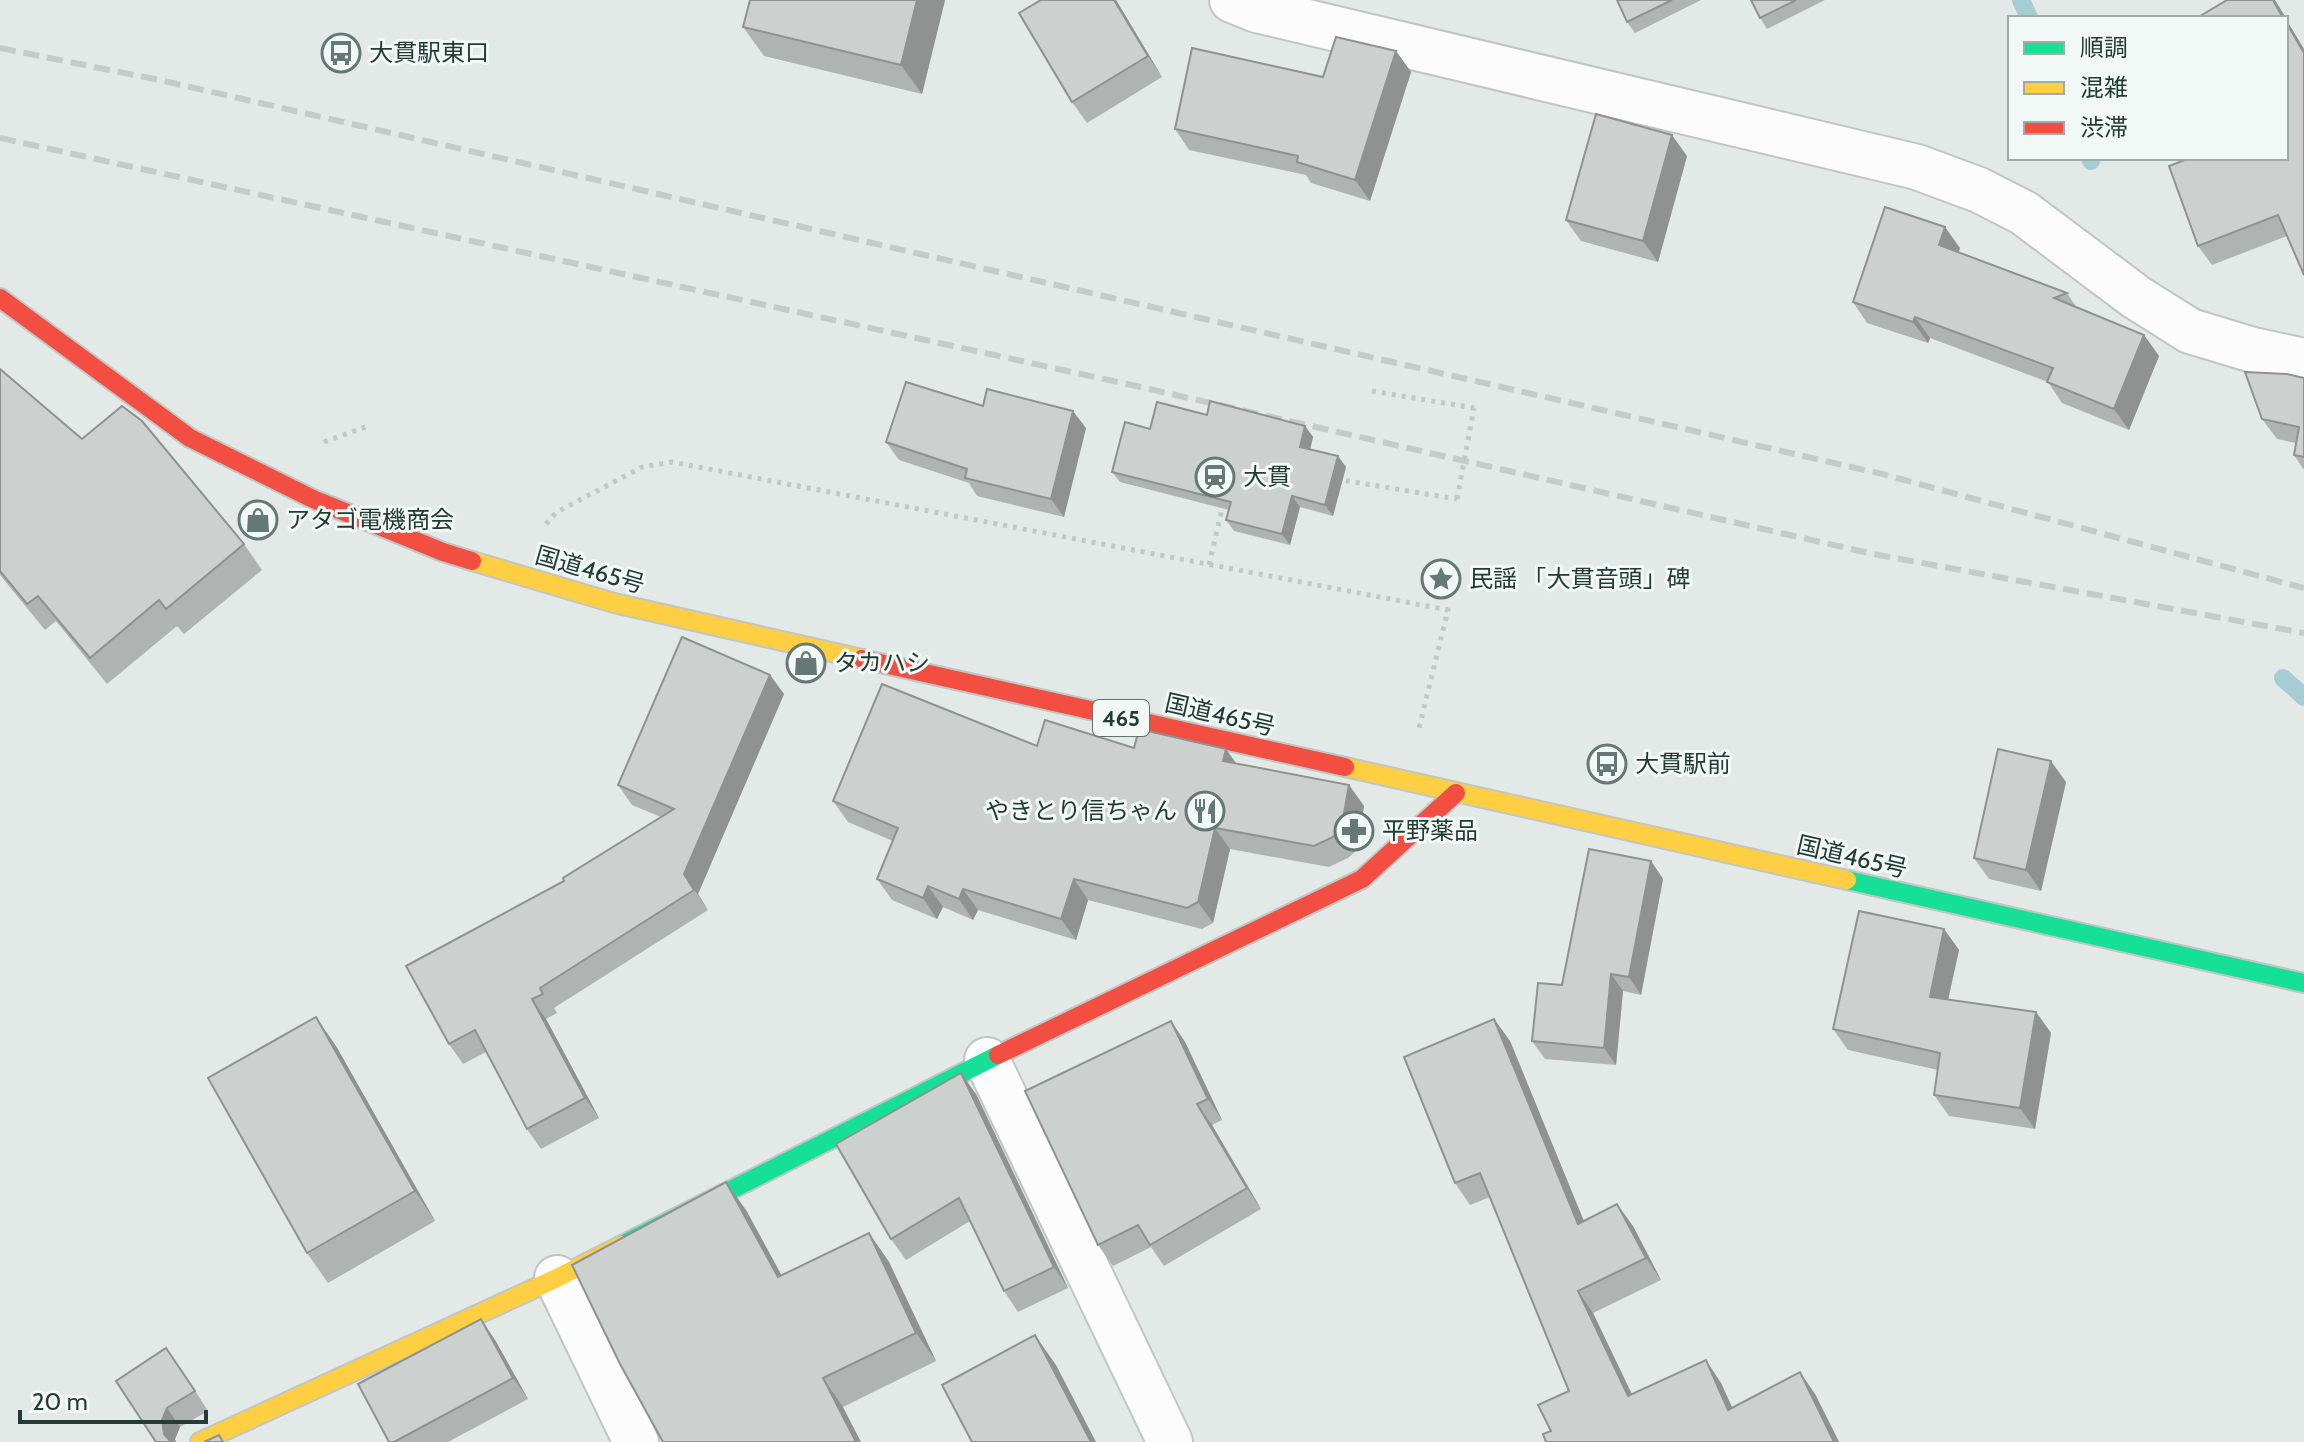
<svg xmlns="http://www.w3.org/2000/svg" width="2304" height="1442" font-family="Cabin,'Noto Sans JP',sans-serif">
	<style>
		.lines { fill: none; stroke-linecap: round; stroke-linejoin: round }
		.stream { stroke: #a7cdd4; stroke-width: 18 }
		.street-casing { stroke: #c0c6c3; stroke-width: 48 }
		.fast-casing { stroke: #c0c6c4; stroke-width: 22 }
		.slow-casing { stroke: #c0c6c4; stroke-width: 22 }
		.jam-casing { stroke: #c0c6c4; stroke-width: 22 }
		.path { stroke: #c0c9c5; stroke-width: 5; stroke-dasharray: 4 6; stroke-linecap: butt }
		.street { stroke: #fbfcfb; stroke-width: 44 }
		.fast { stroke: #16e098; stroke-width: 18 }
		.slow { stroke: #ffcf43; stroke-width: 18 }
		.jam { stroke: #f24e42; stroke-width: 18 }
		.rail { stroke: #c6cac9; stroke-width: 6; stroke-dasharray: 16 8; stroke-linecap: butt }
		.path-bridge { stroke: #c0c9c5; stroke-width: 5; stroke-dasharray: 4 6; stroke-linecap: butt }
		.wall { fill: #afb4b2 }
		.shaded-wall { fill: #8f9291 }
		.building { fill: #ccd1cf; stroke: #8f9291; stroke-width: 2 }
		.labels { text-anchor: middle; stroke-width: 6; stroke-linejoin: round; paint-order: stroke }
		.shield { fill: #f2f8f5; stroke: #61746f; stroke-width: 2 }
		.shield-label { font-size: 22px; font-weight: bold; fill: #233b35 }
		.poi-label { font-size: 24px; fill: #233b35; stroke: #f2f8f5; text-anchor: start }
		.street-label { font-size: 24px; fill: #233b35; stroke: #f2f8f5 }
	</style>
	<rect width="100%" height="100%" fill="#e3e9e6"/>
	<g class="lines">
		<g class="stream">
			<path d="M2021,0L2029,18"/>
			<path d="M2090,158L2091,161"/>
			<path d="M2283,678L2304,697"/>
		</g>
		<defs>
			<g id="street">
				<path d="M1232,0L1257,10L1917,167L1979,190L2024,213L2136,297L2190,331L2253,350L2304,361"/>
				<path d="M987,1060L1170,1442"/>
				<path d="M557,1278L636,1442"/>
			</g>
			<g id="fast">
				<path d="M1847,880L2304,983"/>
				<path d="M622,1245L998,1055"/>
			</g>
			<g id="slow">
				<path d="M472,561L614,603L862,659"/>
				<path d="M1345,767L1847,880"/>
				<path d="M200,1442L557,1278L622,1245"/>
			</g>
			<g id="jam">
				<path d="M0,298L190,438L313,499L443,552L472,561"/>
				<path d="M862,659L1345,767"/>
				<path d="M998,1055L1362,879L1456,793"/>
			</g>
		</defs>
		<use href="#street" class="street-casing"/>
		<use href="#fast" class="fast-casing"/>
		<use href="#slow" class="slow-casing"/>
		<use href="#jam" class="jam-casing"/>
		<g class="path">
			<path d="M1372,391L1474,408"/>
			<path d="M324,442L368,426"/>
			<path d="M1336,479L1457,499"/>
			<path d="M546,524L557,512L642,467L672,462L1448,610L1419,728"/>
			<path d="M1209,565L1223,505"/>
		</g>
		<use href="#street" class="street"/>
		<use href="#fast" class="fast"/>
		<use href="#slow" class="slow"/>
		<use href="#jam" class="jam"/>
		<g class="rail">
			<path d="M0,48L164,81L1882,474L2304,588"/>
			<path d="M0,138L1136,386L1873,554L2304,633"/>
		</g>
		<path class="path-bridge" d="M1457,499L1474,408"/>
	</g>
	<g class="wall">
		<path d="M945,0L922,94L764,56L743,27Z"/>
		<path d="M1041,0H1116L1162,77L1087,123L1072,102Z"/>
		<path d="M1617,0H1701L1635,33L1627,22Z"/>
		<path d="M1751,0H1825L1767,29L1760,18Z"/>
		<path d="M1396,51L1411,72L1370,201L1311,183L1306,175L1189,150L1175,129Z"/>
		<path d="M1687,156L1658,262L1581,241L1566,220Z"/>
		<path d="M2286,158L2287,236L2212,265L2198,246Z"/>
		<path d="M1960,248L1958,253L2067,293L2077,308L2144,335L2159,356L2129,430L2062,403L2048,382L1930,338L1928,343L1867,323L1853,302Z"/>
		<path d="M0,369L82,439L244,544L262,570L184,634L177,626L107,684L56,621L45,630L0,575Z"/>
		<path d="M2304,378V470L2294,455L2296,443L2277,439L2262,419Z"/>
		<path d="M983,406L1086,428L1064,517L977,496L969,483L899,460L886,442Z"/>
		<path d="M1207,415L1305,426L1313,437L1310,449L1338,456L1346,467L1333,516L1300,507L1290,545L1234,531L1226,520L1229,510L1120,482L1112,472L1150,429Z"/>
		<path d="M770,675L784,694L698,894L708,910L554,1008L557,1013L546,1019L599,1118L541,1149L527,1129L486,1052L463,1064L449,1044L564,881L661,817L632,805L618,785Z"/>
		<path d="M1037,746L1134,748L1237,764L1349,785L1364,806L1356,851L1348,858L1329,867L1230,849L1213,923L1202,929L1088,900L1076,940L978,910L973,920L943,907L937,919L892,900L877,879L893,841L848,822L833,801Z"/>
		<path d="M2066,782L2041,891L1989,879L1974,858Z"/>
		<path d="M1651,861L1663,879L1641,995L1623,991L1616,1065L1545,1059L1532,1041L1562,985Z"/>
		<path d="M1944,929L1959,950L1948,1000L2036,1012L2051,1033L2035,1129L1949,1116L1934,1095L1938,1070L1848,1050L1833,1029Z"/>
		<path d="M1494,1019L1510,1041L1584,1221L1633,1226L1661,1280L1593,1313L1632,1394L1721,1383L1732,1407L1815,1394L1839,1442L1551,1431L1569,1391L1490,1197L1470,1205L1455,1183Z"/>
		<path d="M1171,1021L1185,1042L1222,1120L1212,1125L1261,1209L1164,1266L1151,1247L1113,1266L1098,1245Z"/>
		<path d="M336,1046L435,1221L328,1283L307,1253Z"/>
		<path d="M976,1094L1068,1288L1018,1312L1004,1291L970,1221L906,1260L891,1239Z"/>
		<path d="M746,1210L782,1276L869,1233L889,1262L936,1361L843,1407L620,1364Z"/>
		<path d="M495,1340L528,1399L448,1442H389Z"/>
		<path d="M180,1367L208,1411L180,1427L175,1439L116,1381Z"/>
	</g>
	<g class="shaded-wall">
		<path d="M917,0H945L922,94L901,65Z"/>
		<path d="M1114,0H1116L1162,77L1148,56Z"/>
		<path d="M2273,0H2275L2286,18H2283Z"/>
		<path d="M2286,19L2304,49V53L2286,22Z"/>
		<path d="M1396,51L1411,72L1370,201L1355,180Z"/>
		<path d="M1672,135L1687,156L1658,262L1643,241Z"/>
		<path d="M1945,227L1960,248L1954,266L1939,245Z"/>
		<path d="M1915,317L1930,338L1928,343L1913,322Z"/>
		<path d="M2144,335L2159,356L2129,430L2114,409Z"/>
		<path d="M1073,411L1086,428L1064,517L1051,499Z"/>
		<path d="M1305,426L1313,437L1308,458L1300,447Z"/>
		<path d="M1338,456L1346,467L1333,516L1325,505Z"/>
		<path d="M1292,496L1300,507L1290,545L1282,534Z"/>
		<path d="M770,675L784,694L698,894L708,910L684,874Z"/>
		<path d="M1226,749L1241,770L1223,761Z"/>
		<path d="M2051,761L2066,782L2041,891L2026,870Z"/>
		<path d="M1349,785L1364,806L1356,851L1341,830Z"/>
		<path d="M1215,828L1230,849L1213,923L1198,902Z"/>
		<path d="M1651,861L1663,879L1641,995L1629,977Z"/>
		<path d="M1074,879L1088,900L1076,940L1061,919Z"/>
		<path d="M928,886L943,907L937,919L923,898Z"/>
		<path d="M963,889L978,910L973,920L959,899Z"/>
		<path d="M1944,929L1959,950L1944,1018L1930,997Z"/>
		<path d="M1611,974L1623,991L1616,1065L1604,1048Z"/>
		<path d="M532,999L546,1019L599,1118L585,1098Z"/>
		<path d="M2036,1012L2051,1033L2035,1129L2020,1108Z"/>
		<path d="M316,1017L336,1046L435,1221L415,1191Z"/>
		<path d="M1494,1019L1510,1041L1594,1246L1578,1224Z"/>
		<path d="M1171,1021L1185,1042L1222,1120L1208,1099Z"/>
		<path d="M961,1073L976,1094L1068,1288L1054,1267Z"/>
		<path d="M1197,1104L1212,1125L1261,1209L1247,1188Z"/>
		<path d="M726,1182L746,1210L798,1306L778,1277Z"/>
		<path d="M1617,1204L1633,1226L1661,1280L1646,1258Z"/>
		<path d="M869,1233L889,1262L936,1361L916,1333Z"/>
		<path d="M1578,1291L1593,1313L1643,1418L1628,1396Z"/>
		<path d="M481,1319L495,1340L528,1399L513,1378Z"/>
		<path d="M1035,1335L1056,1365L1096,1442H1091Z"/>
		<path d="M1706,1360L1721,1383L1743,1432L1728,1410Z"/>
		<path d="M1800,1372L1815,1394L1839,1442H1834Z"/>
		<path d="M823,1378L843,1407L861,1442H856Z"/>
		<path d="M167,1408L180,1427L175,1439L176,1442H170L164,1434L162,1420Z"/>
	</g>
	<g class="building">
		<path d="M750,0H917L901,65L743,27Z"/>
		<path d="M1041,0H1114L1148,56L1072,102L1019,13Z"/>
		<path d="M1617,0H1672L1627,22Z"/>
		<path d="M1751,0H1796L1760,18Z"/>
		<path d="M2227,0H2273L2283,18H2197Z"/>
		<path d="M2286,22L2304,53V275L2278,215L2198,246L2169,166L2190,158H2286Z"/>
		<path d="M1336,37L1396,51L1355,180L1297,162L1298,156L1175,129L1192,48L1323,77Z"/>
		<path d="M1596,114L1672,135L1643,241L1566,220Z"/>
		<path d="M1885,207L1945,227L1939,245L2067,293L2054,298L2144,335L2114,409L2047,382L2053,368L1915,317L1913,322L1853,302Z"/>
		<path d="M0,369L82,439L122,406L142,421L244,544L166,609L159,600L90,658L38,596L27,604L0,571Z"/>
		<path d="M2245,372L2287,374L2304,378V457L2294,455L2299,427L2262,419Z"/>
		<path d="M906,382L983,406L987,389L1073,411L1051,499L965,478L967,469L886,442Z"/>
		<path d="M1210,401L1305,426L1300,447L1338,456L1325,505L1292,496L1282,534L1226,520L1231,502L1112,472L1125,422L1150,429L1157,402L1207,415Z"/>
		<path d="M682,637L770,675L684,874L694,890L540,988L543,994L532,999L585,1098L527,1129L475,1030L449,1044L406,966L564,881L563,878L674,809L618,785Z"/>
		<path d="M882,684L1037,746L1045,720L1134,748L1139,729L1226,749L1223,761L1349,785L1341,830L1333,837L1314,846L1215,828L1198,902L1187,908L1074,879L1061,919L963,889L959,899L928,886L923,898L877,879L898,828L833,801Z"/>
		<path d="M1998,749L2051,761L2026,870L1974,858Z"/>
		<path d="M1589,849L1651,861L1629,977L1611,974L1604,1048L1532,1041L1538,983L1562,985Z"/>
		<path d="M1859,911L1944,929L1930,997L2036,1012L2020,1108L1934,1095L1940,1053L1833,1029Z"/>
		<path d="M316,1017L415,1191L307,1253L208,1078Z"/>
		<path d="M1494,1019L1578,1224L1617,1204L1646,1258L1578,1291L1628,1396L1706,1360L1728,1410L1800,1372L1834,1442H1546L1543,1434L1551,1431L1538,1405L1569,1391L1480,1173L1455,1183L1404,1057Z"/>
		<path d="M1171,1021L1208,1099L1197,1104L1247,1188L1150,1245L1138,1225L1098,1245L1025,1091Z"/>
		<path d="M961,1073L1054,1267L1004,1291L959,1198L891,1239L836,1144Z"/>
		<path d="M726,1182L778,1277L869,1233L916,1333L823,1378L856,1442H663L620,1364L572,1265Z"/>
		<path d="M481,1319L513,1378L394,1442H389L358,1384Z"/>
		<path d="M1035,1335L1091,1442H972L942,1385Z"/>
		<path d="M166,1348L195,1391L167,1408L162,1420L164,1434L171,1442H156L116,1381Z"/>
		<path d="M219,1435L223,1442H204Z"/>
	</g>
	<defs>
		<symbol id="bus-ring" viewBox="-11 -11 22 22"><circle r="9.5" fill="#f2f8f5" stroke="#667873" stroke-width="1.5"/><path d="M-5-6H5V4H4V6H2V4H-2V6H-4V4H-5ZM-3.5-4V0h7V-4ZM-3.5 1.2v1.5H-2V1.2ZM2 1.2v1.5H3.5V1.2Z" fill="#667873"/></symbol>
		<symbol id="station-ring" viewBox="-11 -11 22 22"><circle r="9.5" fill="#f2f8f5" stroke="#667873" stroke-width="1.5"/><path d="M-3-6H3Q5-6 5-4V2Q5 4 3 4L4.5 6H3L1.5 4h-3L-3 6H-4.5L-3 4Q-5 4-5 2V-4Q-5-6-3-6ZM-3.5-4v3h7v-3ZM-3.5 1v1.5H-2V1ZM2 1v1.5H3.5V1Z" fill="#667873"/></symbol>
		<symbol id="shop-ring" viewBox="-11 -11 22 22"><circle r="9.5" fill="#f2f8f5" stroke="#667873" stroke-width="1.5"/><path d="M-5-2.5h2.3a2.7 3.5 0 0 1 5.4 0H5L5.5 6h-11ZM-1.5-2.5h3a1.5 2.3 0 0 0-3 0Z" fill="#667873"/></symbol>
		<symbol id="sight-ring" viewBox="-11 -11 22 22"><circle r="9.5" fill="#f2f8f5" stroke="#667873" stroke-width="1.5"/><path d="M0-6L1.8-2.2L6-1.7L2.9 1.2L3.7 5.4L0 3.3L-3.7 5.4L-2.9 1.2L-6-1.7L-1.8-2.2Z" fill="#667873"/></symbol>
		<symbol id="restaurant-ring" viewBox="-11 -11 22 22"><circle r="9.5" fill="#f2f8f5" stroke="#667873" stroke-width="1.5"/><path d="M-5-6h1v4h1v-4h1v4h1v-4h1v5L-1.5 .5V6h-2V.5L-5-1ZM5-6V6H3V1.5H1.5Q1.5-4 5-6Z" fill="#667873"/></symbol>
		<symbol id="pharmacy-ring" viewBox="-11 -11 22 22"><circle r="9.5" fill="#f2f8f5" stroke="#667873" stroke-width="1.5"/><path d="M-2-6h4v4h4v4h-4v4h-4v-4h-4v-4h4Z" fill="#667873"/></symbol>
	</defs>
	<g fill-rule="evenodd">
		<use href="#bus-ring" x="319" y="31" width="44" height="44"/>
		<use href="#station-ring" x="1193" y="455" width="44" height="44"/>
		<use href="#shop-ring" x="236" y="498" width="44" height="44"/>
		<use href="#sight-ring" x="1419" y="557" width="44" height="44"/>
		<use href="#shop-ring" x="784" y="641" width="44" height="44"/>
		<use href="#bus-ring" x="1585" y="742" width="44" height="44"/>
		<use href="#restaurant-ring" x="1183" y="789" width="44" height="44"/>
		<use href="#pharmacy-ring" x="1332" y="809" width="44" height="44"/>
	</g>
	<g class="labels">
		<rect class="shield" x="1093" y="700" width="56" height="36" rx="6"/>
		<g class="shield-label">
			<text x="1121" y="726">465</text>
		</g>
		<g class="poi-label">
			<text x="369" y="61">大貫駅東口</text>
			<text x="1243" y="485">大貫</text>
			<text x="286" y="528">アタゴ電機商会</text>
			<text x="1469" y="587">民謡 「大貫音頭」碑</text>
			<text x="834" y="671">タカハシ</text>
			<text x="1635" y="772">大貫駅前</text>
			<text x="1177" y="819" text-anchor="end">やきとり信ちゃん</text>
			<text x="1382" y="839">平野薬品</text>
		</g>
		<g class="street-label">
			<text transform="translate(590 570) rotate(16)" y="8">国道465号</text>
			<text transform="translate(1220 715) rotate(13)" y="8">国道465号</text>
			<text transform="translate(1852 857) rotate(13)" y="8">国道465号</text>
		</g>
	</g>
	<rect x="2008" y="16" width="280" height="144" fill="#f2f8f5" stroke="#9faca8" stroke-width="2"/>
	<rect x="2024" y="42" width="40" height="12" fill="#16e098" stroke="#9faca8" stroke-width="2"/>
	<text x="2080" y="56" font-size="24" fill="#233b35">順調</text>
	<rect x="2024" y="82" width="40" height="12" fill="#ffcf43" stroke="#9faca8" stroke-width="2"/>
	<text x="2080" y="96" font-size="24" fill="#233b35">混雑</text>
	<rect x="2024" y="122" width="40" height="12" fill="#f24e42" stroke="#9faca8" stroke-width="2"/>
	<text x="2080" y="136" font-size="24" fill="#233b35">渋滞</text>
	<path d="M20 1410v12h186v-12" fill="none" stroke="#233b35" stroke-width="4"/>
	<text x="32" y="1410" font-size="24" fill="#233b35" stroke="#f2f8f5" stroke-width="6" paint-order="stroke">20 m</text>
</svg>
